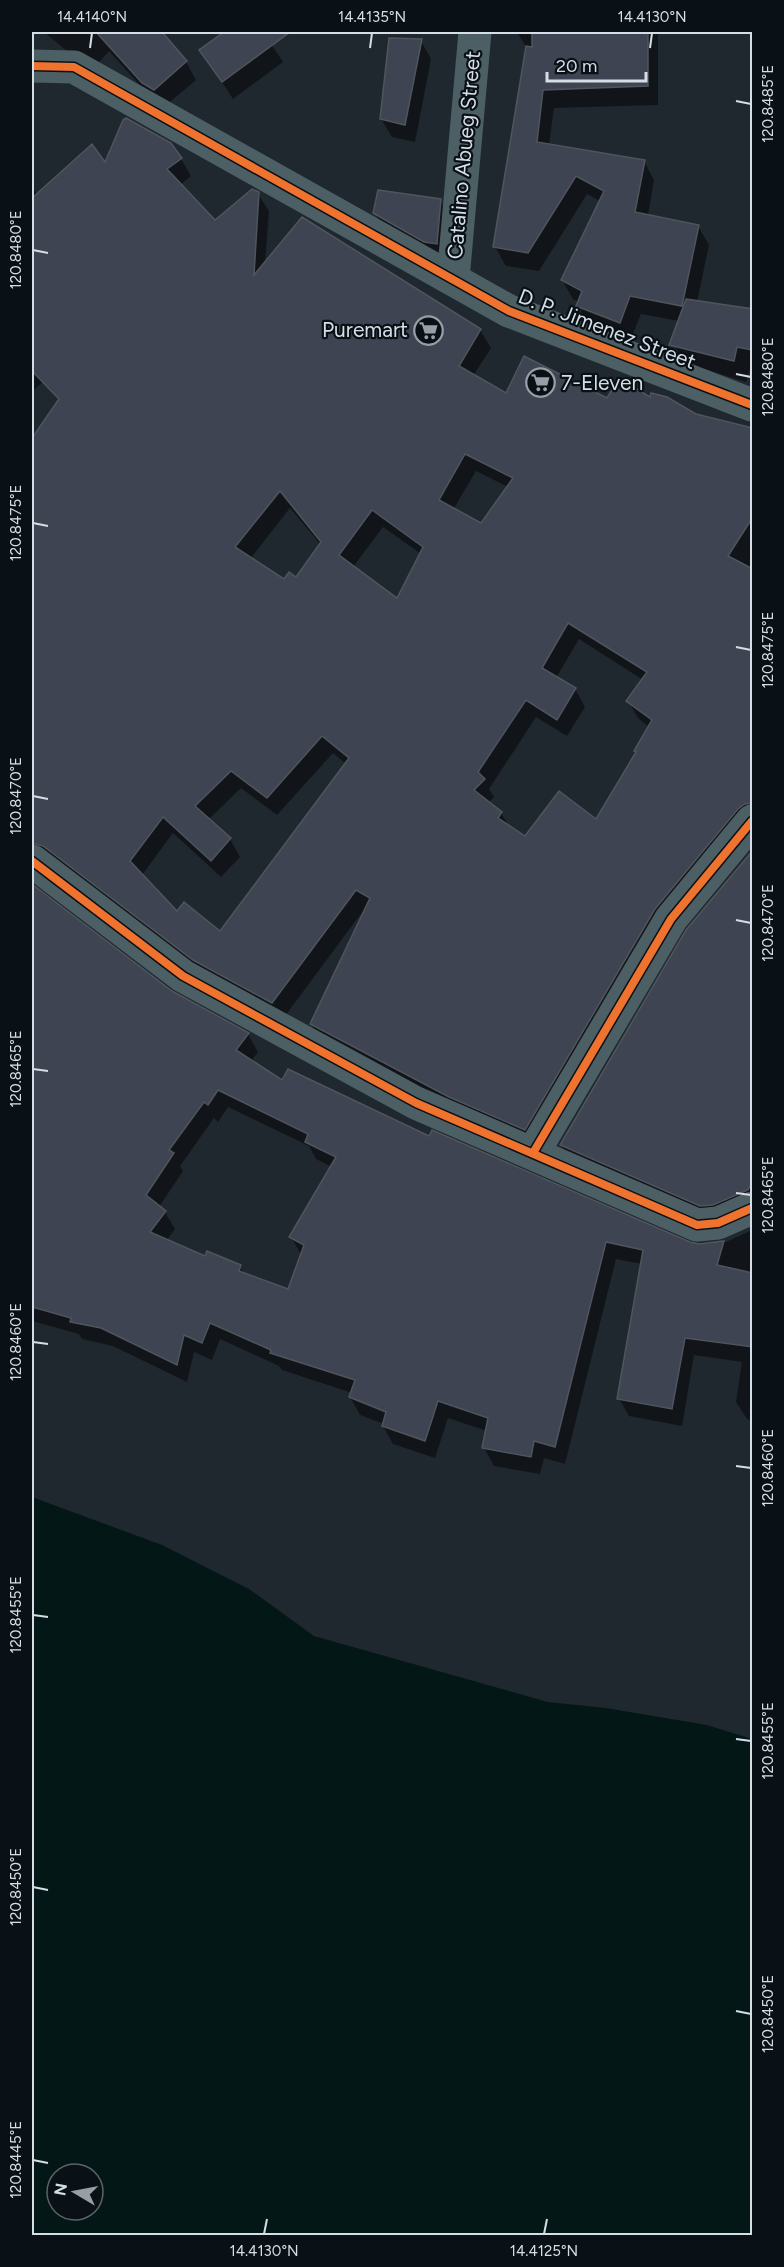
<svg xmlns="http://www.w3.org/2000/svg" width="784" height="2267" font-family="Figtree,sans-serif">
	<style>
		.water { fill: #031816; fill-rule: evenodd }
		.shadow { fill: #0007; fill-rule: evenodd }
		.building { fill: #3e4451; stroke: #50555c; stroke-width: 1.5; fill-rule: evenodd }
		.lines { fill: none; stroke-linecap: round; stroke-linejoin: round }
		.minor { stroke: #4b5f64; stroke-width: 33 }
		.cycleway-casing { stroke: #0a1116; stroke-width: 11 }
		.cycleway { stroke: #ef722f; stroke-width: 8 }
		.ticks { fill: none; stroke: #d5dee6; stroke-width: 2 }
		.labels { text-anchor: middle; stroke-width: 4.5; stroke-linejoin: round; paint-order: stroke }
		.street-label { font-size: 21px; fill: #d5dee6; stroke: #0a1116 }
		.poi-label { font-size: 21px; fill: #d5dee6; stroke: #0a1116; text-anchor: end }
		.neatline { fill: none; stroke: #d5dee6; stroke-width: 2 }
		.ticks-label { font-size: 15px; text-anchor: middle; fill: #d5dee6 }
	</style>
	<rect width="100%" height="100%" fill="#20282f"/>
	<path class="water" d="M32,1497L162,1545L249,1589L314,1636L548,1702L606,1708L707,1725L752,1739V2235H32ZM57,2174H93V2210H57Z"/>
	<g class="shadow">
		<path d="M44,32H160L186,62L196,80L164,107L154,101L109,51L94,68L85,66Z"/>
		<path d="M226,32H263L283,62L233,99L201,50Z"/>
		<path d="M517,32H691L658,34V105L554,108L549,145L644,161L654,180L648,216L698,226L709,245L697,302L752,311V369H750L746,382L685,363L672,341L679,321L641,314L630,341L589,324L578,306L579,302L573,299L562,280L600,201L587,194L539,271L506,266L495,247L528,47H526Z"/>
		<path d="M421,41L431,59L415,142L392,137L381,119Z"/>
		<path d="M181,159L191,176L180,185L215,222L258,194L269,211L265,263L480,330L491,348L473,376L507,395L651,399L695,416L752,430V823L535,1147L321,1041L311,1024L363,911L282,1020L32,864V441L134,295L32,392V186L37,195L105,165ZM476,471L508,487L481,525L453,510ZM290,508L321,545L296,579L285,581L250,559ZM383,527L421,554L397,600L353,567ZM579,639L643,680L628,701L638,718L649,727L637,753L597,821L526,838L509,826L501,813L488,803L494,797L489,789L536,717L567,736L585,707L575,689L556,678ZM333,753L346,764L220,933L177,913L142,875L173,833L221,877L240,857L230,839L208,820L241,788L277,815Z"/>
		<path d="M440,201L451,219L447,261L385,231L375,213Z"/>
		<path d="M752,852V1209L724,1222L571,1162L561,1145Z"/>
		<path d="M32,886L171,992L248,1034L258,1052L251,1061L283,1082L430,1138L690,1244L699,1245L726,1242L752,1230V1421L747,1419L736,1402L742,1362L694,1355L682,1426L629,1416L619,1399L642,1264L616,1259L565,1464L544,1458L540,1474L494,1466L484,1448L487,1431L448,1418L435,1458L393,1444L383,1426L384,1424L360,1415L350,1397L352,1393L282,1370L279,1366L220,1339L212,1360L194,1352L187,1382L113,1346L82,1339L79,1334L32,1321ZM228,1107L309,1146L316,1159L332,1167L291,1237L302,1256L289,1291L244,1274L240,1267L206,1258L166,1241L175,1229L165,1212L159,1207L183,1171L180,1166L214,1118L218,1122Z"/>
	</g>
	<g class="building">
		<path d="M96,32H162L187,61L154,90L142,83Z"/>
		<path d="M224,32H290L222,82L199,50Z"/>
		<path d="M532,32H648V86L543,90L537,142L645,160L635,212L699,225L682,306L630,296L620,323L576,306L582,291L561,280L604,191L576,176L528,253L493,247L526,46L532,47Z"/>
		<path d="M389,38L422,39L405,125L380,119Z"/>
		<path d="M126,118L171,143L182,158L167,169L215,220L252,189L259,192L254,275L302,217L481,329L459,366L506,393L524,356L607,398L619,378L650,397L651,393L667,397L696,414L753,428V517L728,556L753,569V803L745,804L738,809L655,909L525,1130L449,1097L310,1024L370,898L356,890L272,1003L193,960L43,846L32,843V438L59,399L32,371V198L92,144L105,162L123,120ZM465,454L513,478L481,523L439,500ZM280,491L321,542L296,577L289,572L284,579L235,547ZM372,510L423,547L397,598L339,555ZM568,623L647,672L626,701L652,720L634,751L636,752L596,819L559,791L525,836L498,818L502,812L474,790L485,779L478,772L526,700L557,720L576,688L542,668ZM322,736L349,758L220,931L184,902L177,911L130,861L163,817L211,861L231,838L195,806L231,771L267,798Z"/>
		<path d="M378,190L441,199L437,244L424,242L373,213Z"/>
		<path d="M686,299L753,309V350L737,347L734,361L669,345Z"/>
		<path d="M753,850V1180L748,1190L713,1205L700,1206L560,1145L686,930Z"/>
		<path d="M32,884L172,991L249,1033L236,1050L282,1080L288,1069L429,1136L432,1130L690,1242L699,1244L724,1241L717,1265L753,1273V1347L685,1338L672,1409L617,1399L643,1250L606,1242L555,1447L534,1441L531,1457L482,1448L488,1418L438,1401L425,1441L382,1426L386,1412L349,1397L355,1380L270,1353L271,1350L210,1323L202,1343L184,1335L177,1365L101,1328L70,1322L71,1318L32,1307ZM218,1090L308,1134L305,1142L336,1157L289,1237L304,1245L288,1289L239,1271L241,1265L207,1251L205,1256L150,1232L166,1211L146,1195L174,1153L169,1150L204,1102L208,1105Z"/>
	</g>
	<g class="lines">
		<g class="minor">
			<path d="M32,66L74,67L509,311L752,405"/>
			<path d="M453,279L475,32"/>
			<path d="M32,861L183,976L416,1103L697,1225L718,1223L752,1208"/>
			<path d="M533,1153L671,919L752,821"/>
		</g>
		<defs>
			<g id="cycleway">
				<path d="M32,66L74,67L509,311L752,405"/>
				<path d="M32,861L183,976L416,1103L697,1225L718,1223L752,1208"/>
				<path d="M533,1153L671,919L752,821"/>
			</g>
		</defs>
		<use href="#cycleway" class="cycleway-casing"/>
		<use href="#cycleway" class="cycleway"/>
	</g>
	<path class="ticks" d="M90,48L92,33M370,48L372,33M650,48L652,33M736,101L751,104M33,250L48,253M736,374L751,377M33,523L48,526M736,647L751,650M33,796L48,799M736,920L751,923M33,1069L48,1071M736,1193L751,1195M33,1342L48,1344M736,1466L751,1468M33,1615L48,1617M736,1739L751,1741M33,1887L48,1890M736,2011L751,2014M33,2160L48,2163M264,2234L267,2219M544,2234L547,2219"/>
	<defs>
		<symbol id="supermarket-ring" viewBox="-11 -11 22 22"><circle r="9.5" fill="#0a1116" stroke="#969ea6" stroke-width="1.5"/><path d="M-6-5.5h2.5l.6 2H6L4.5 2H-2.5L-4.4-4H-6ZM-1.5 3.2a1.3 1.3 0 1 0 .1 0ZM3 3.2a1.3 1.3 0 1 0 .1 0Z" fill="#969ea6"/></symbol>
	</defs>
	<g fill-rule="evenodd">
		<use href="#supermarket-ring" x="412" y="314" width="33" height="33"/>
		<use href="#supermarket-ring" x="524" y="366" width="33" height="33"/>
	</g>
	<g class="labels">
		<g class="street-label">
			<text transform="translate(464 155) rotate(-85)" y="7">Catalino Abueg Street</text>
			<text transform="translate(607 329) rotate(21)" y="7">D. P. Jimenez Street</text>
		</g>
		<g class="poi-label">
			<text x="408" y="337">Puremart</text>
			<text x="561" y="390" text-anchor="start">7-Eleven</text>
		</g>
	</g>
	<rect width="784" height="2267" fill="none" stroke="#0a1116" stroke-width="66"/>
	<g transform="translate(75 2192) rotate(280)"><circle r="28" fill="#0a1116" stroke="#5b6369" stroke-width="1.5"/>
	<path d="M0-4.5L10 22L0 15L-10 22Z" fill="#969ea6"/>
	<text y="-9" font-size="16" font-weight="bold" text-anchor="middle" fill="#d5dee6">N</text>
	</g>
	<path d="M547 72v9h99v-9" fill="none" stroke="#d5dee6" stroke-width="3"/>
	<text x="556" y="72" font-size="18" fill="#d5dee6" stroke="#0a1116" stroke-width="4.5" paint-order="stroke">20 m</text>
	<rect x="33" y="33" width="718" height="2201" class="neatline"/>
	<g class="ticks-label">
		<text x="92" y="22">14.4140°N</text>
		<text x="372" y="22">14.4135°N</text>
		<text x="652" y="22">14.4130°N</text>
		<text transform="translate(768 104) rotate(-90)" y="5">120.8485°E</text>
		<text transform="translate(16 250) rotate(-90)" y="5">120.8480°E</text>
		<text transform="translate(768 377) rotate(-90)" y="5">120.8480°E</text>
		<text transform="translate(16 523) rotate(-90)" y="5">120.8475°E</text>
		<text transform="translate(768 650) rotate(-90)" y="5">120.8475°E</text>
		<text transform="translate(16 796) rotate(-90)" y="5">120.8470°E</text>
		<text transform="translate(768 923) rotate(-90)" y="5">120.8470°E</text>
		<text transform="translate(16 1069) rotate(-90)" y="5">120.8465°E</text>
		<text transform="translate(768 1195) rotate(-90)" y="5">120.8465°E</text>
		<text transform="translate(16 1342) rotate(-90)" y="5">120.8460°E</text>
		<text transform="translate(768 1468) rotate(-90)" y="5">120.8460°E</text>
		<text transform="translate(16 1615) rotate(-90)" y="5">120.8455°E</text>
		<text transform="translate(768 1741) rotate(-90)" y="5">120.8455°E</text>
		<text transform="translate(16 1887) rotate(-90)" y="5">120.8450°E</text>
		<text transform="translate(768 2014) rotate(-90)" y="5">120.8450°E</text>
		<text transform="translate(16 2160) rotate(-90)" y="5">120.8445°E</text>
		<text x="264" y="2256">14.4130°N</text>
		<text x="544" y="2256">14.4125°N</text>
	</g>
</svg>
